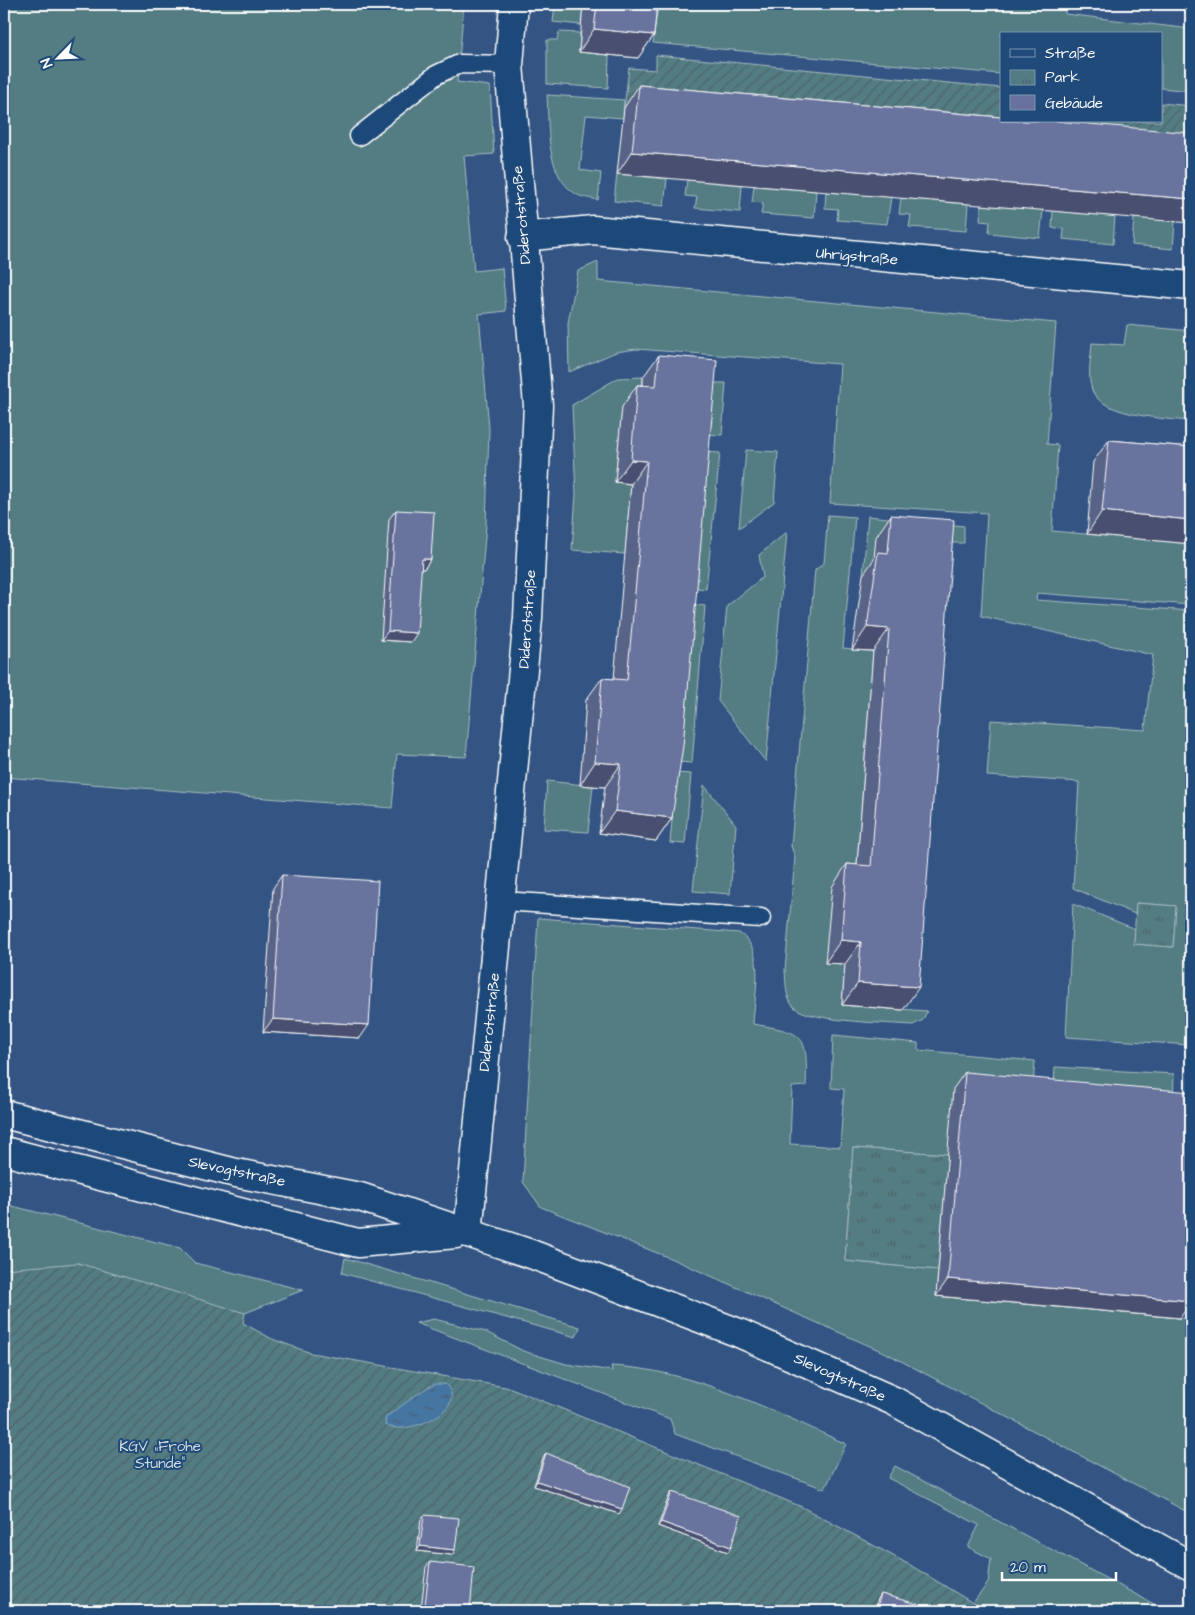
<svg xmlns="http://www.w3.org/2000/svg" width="1195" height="1615" font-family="'Architects Daughter',sans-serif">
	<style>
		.grass { fill: #527c83; stroke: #a8bec1 }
		.park { fill: url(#park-tufts); stroke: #a8bec1 }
		.garden { fill: url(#garden-furrows); stroke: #a8bec1 }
		.water { fill: url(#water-ripples); stroke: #8facc7 }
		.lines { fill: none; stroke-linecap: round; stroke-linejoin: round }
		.service-casing { stroke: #fff; stroke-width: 21 }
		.minor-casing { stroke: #fff; stroke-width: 31 }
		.secondary-casing { stroke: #fff; stroke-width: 31 }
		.service { stroke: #1f4a7a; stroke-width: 18 }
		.minor { stroke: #1f4a7a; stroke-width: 28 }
		.secondary { stroke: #1f4a7a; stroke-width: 28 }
		.wall { fill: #596388; stroke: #fff }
		.shaded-wall { fill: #48506f; stroke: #fff }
		.building { fill: #67739e; stroke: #fff }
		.labels { text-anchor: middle; stroke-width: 4; stroke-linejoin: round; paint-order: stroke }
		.street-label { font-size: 15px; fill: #fff; stroke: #1f4a7a }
		.park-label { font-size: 15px; fill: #d4dee0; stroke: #1f4a7a }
	</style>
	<defs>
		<pattern id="park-tufts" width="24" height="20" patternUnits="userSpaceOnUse" patternTransform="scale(1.25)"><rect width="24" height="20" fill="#527c83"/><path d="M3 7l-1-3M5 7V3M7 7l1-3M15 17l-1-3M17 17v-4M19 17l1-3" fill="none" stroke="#4f6468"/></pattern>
		<pattern id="garden-furrows" width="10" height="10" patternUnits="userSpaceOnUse" patternTransform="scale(1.25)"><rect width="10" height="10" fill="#527c83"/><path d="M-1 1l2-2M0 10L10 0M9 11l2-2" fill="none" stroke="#4f6468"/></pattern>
		<pattern id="water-ripples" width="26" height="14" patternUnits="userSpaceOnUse" patternTransform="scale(1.25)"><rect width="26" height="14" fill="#4574a1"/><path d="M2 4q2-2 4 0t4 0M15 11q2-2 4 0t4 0" fill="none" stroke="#495e72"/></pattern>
	</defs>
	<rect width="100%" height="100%" fill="#345584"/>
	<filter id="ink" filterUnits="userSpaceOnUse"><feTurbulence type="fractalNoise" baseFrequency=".02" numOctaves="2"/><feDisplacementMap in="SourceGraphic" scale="10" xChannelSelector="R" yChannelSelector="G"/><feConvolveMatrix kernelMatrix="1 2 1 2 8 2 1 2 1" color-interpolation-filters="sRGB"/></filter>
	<g filter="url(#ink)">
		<g class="grass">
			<path d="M9,4H464L457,82L490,86L494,154L464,156L474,271L502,268L506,311L479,314L489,428L486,525L466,757L397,754L392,808L4,777V86Z"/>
			<path d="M555,4H583L581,25L553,22Z"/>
			<path d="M658,4H1065V14L1191,29V91L1161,88V34H1001V74L653,43Z"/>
			<path d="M559,32L580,33L579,51L609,55L608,88L547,84V40H557Z"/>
			<path d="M547,95L624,100L623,118L586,115L580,170L601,173L598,200C591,198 582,198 576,194C545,175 549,126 547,95Z"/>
			<path d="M617,174L667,179L664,206L614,201Z"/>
			<path d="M687,180L742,185L740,212L695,208L697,197L685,196Z"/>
			<path d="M754,186L816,191L814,218L761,214L763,203L752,202Z"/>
			<path d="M826,192L891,197L887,224L837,220L838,209L825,208Z"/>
			<path d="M901,198L968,204L966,231L909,227L911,215L899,214Z"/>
			<path d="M981,205L1043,210L1040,238L989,233L990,222L980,221Z"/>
			<path d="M1053,211L1115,216L1113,244L1063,239L1064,229L1052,228Z"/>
			<path d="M1134,218L1175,221L1173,249L1132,245Z"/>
			<path d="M598,262V281L1056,323L1047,444L1058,445L1052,531L1191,544V605L1037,593L1036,600L1191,611V1045L1066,1037L1073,904L1135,929L1134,944L1173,947L1176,906L1137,903L1135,914L1073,888L1079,782L987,776L991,720L1145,730L1153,655L981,616L987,513L830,503L840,364L636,349L616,352L569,372L568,323L578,271Z"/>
			<path d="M1127,325L1191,331V421C1167,419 1101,416 1092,390C1087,376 1091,358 1092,343L1124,345Z"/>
			<path d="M643,377L640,409L622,408L615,482L631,484L625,554L572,550L576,494L572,405L618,378Z"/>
			<path d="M708,383H726L722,435L703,434Z"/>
			<path d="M746,450L778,452L774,502L739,528Z"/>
			<path d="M701,452L720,453L706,589L690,587Z"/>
			<path d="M828,515L855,517L843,648L873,651L855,889L826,963L845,964L842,1005L927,1011L923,1020L913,1025C889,1023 810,1022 794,1007C785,999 786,981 785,970L795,857L791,846L815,570L824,563Z"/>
			<path d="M868,516L964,526V543H938L873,576L863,575Z"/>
			<path d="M787,532L766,762L718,701L727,606L763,577L759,555Z"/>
			<path d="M689,604L705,606L692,763L676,762Z"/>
			<path d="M676,773L691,774L685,844L670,843Z"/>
			<path d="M547,781L593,786L588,832L544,829Z"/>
			<path d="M704,785L736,825L730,894L693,891Z"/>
			<path d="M538,918L739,933C767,950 754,996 753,1024C804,1033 808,1032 806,1086L792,1087L790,1144L840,1147L844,1089L831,1088L833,1035L918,1043V1050L1035,1061L1032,1096L948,1154L853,1148L845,1261L938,1270L936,1296L1191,1319V1514L888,1354L670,1258L541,1207L523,1182Z"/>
			<path d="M1055,1067L1174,1074L1173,1108L1053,1098Z"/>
			<path d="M4,1204L180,1248L195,1263L303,1290L245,1313L214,1345L4,1287Z"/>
			<path d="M345,1258L580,1327L576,1337L342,1273Z"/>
			<path d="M434,1319L486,1332L523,1351L566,1364L612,1371L611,1366C691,1369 774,1411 846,1444L825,1489L675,1434L670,1419L416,1323Z"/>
			<path d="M895,1466L1167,1611H986L973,1603L988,1583L991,1559L968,1547L979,1525L888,1478Z"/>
		</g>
		<g class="park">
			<path d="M1136,903L1176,906L1173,947L1134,944Z"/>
			<path d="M853,1148L948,1154L938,1270L845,1261Z"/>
		</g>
		<g class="garden">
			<path d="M656,55L1001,88V121H1161V103L1191,106V157L624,108L629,68L656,70Z"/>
			<path d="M78,1263L245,1313L243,1323L272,1339L311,1353L511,1388L802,1507L910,1565L986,1611H4V1269Z"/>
		</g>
		<path class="water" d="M436,1384H445C472,1408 406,1438 385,1425L386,1417L426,1388Z"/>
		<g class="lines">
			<defs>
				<g id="service">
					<path d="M359,136L436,75L459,64L509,65"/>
					<path d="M502,901L761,918"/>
				</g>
				<g id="minor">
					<path d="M522,237L593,230L1191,286"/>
					<path d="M468,1233L528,618L538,405L509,65L514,4"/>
				</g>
				<g id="secondary">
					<path d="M4,1114L236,1173L360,1197L531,1254L739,1333L894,1401L1191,1566"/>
					<path d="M4,1151L358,1243L456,1234"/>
				</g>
			</defs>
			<use href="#service" class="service-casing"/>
			<use href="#minor" class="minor-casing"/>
			<use href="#secondary" class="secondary-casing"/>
			<use href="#service" class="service"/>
			<use href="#minor" class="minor"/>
			<use href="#secondary" class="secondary"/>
		</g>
		<g class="wall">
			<path d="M583,4H657L654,35L638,58L579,52Z"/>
			<path d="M639,85L1001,117L617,174L624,108Z"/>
			<path d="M659,355L672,818L656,841L599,833L605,787L580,785L586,700L602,678L614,679L631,484L615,482L622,407L637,385H643V377Z"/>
			<path d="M1109,440L1191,447L1087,534L1093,462Z"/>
			<path d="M396,510L431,559L424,569L421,568L411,642L381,640L389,519Z"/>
			<path d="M891,515L903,1010L842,1005L845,964L825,963L832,887L847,864L857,865L873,651L852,650L863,575L874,559L876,537Z"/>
			<path d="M282,875L360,1038L263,1032L273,888Z"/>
			<path d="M965,1072L1180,1318L936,1296L953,1089Z"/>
			<path d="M546,1453L619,1514L534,1486L543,1458Z"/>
			<path d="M672,1492L728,1552L658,1526L669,1496Z"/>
			<path d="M424,1515L452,1555L417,1551L421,1519Z"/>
			<path d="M430,1562L470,1611H435L421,1609L426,1567Z"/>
			<path d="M881,1594L935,1611H874L878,1599Z"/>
		</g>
		<g class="shaded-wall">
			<path d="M594,29L654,35L638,58L579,52Z"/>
			<path d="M632,152L1191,199V223L617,174Z"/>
			<path d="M631,460L647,461L631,484L615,482Z"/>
			<path d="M1102,511L1191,520V544L1087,534Z"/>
			<path d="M422,559H431L424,569L416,568Z"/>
			<path d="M867,627L889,629L873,651L852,650Z"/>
			<path d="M388,631L417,633L411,642L381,640Z"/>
			<path d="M595,762L621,764L605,787L580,785Z"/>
			<path d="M615,811L672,818L656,841L599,833Z"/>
			<path d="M841,940L861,942L845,964L825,963Z"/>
			<path d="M858,983L919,987L903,1010L842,1005Z"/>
			<path d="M273,1019L369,1025L360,1038L263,1032Z"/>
			<path d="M948,1279L1191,1301V1302L1180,1318L936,1296Z"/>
			<path d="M537,1481L622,1509L619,1514L534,1486Z"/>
			<path d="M661,1522L731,1547L728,1552L658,1526Z"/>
			<path d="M420,1546L455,1550L452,1555L417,1551Z"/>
			<path d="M425,1605L439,1606L435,1611L421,1609Z"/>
		</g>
		<g class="building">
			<path d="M597,4H657L654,35L594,29Z"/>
			<path d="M639,85L1001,117V121H1056L1191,133V199L632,152Z"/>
			<path d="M659,355L717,360L683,746L672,818L615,811L621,764L595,762L602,678L627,680L647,461L631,460L637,385L656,386Z"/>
			<path d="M1109,440L1191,447V520L1102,511Z"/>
			<path d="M396,510L434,512L431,559H422L417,633L388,631Z"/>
			<path d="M891,515L954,520L919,987L858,983L861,942L841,940L847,864L871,866L889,629L867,627L878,552L888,553Z"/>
			<path d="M282,875L378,881L369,1025L273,1019Z"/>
			<path d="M965,1072L1191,1092V1301L948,1279Z"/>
			<path d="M4,1425H6L4,1459Z"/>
			<path d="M546,1453L630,1487L622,1509L537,1481Z"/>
			<path d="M672,1492L741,1516L731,1547L661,1522Z"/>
			<path d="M424,1515L459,1518L455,1550L420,1546Z"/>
			<path d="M430,1562L474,1567L470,1611H438L439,1606L425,1605Z"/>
			<path d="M881,1594L935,1609V1611H876Z"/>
		</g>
	</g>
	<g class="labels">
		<g class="street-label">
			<text transform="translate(521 215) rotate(-95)" y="5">Diderotstraße</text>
			<text transform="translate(857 256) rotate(5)" y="5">Uhrigstraße</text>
			<text transform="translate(527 619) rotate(-86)" y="5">Diderotstraße</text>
			<text transform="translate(489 1022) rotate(-84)" y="5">Diderotstraße</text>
			<text transform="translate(237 1171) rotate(12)" y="5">Slevogtstraße</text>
			<text transform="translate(840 1377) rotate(24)" y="5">Slevogtstraße</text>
		</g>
		<g class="park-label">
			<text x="160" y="1451">KGV „Frohe<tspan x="160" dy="17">Stunde“</tspan></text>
		</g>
	</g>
	<rect width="1195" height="1615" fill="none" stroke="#1f4a7a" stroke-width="20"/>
	<rect x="10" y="10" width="1175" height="1595" fill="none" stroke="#fff" stroke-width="2" filter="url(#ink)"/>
	<rect x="1000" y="32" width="162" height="90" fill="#1f4a7a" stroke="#7992af"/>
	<rect x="1010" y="49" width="25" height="8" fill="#1f4a7a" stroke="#7992af"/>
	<text x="1045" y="58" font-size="15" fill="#ffffff">Straße</text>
	<rect x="1010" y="70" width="25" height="15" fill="url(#park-tufts)" stroke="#7992af"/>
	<text x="1045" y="82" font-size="15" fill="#ffffff">Park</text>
	<rect x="1010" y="95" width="25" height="15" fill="#67739e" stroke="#7992af"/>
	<text x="1045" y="108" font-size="15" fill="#ffffff">Gebäude</text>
	<g transform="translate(58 58) rotate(246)" stroke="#1f4a7a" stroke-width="4" paint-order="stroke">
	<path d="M0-4L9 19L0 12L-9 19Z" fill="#ffffff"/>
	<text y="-8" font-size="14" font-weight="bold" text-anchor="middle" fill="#ffffff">N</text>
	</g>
	<path d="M1002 1572v8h114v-8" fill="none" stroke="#ffffff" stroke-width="2.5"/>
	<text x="1010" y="1572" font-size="15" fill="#ffffff" stroke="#1f4a7a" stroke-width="4" paint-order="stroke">20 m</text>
</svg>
